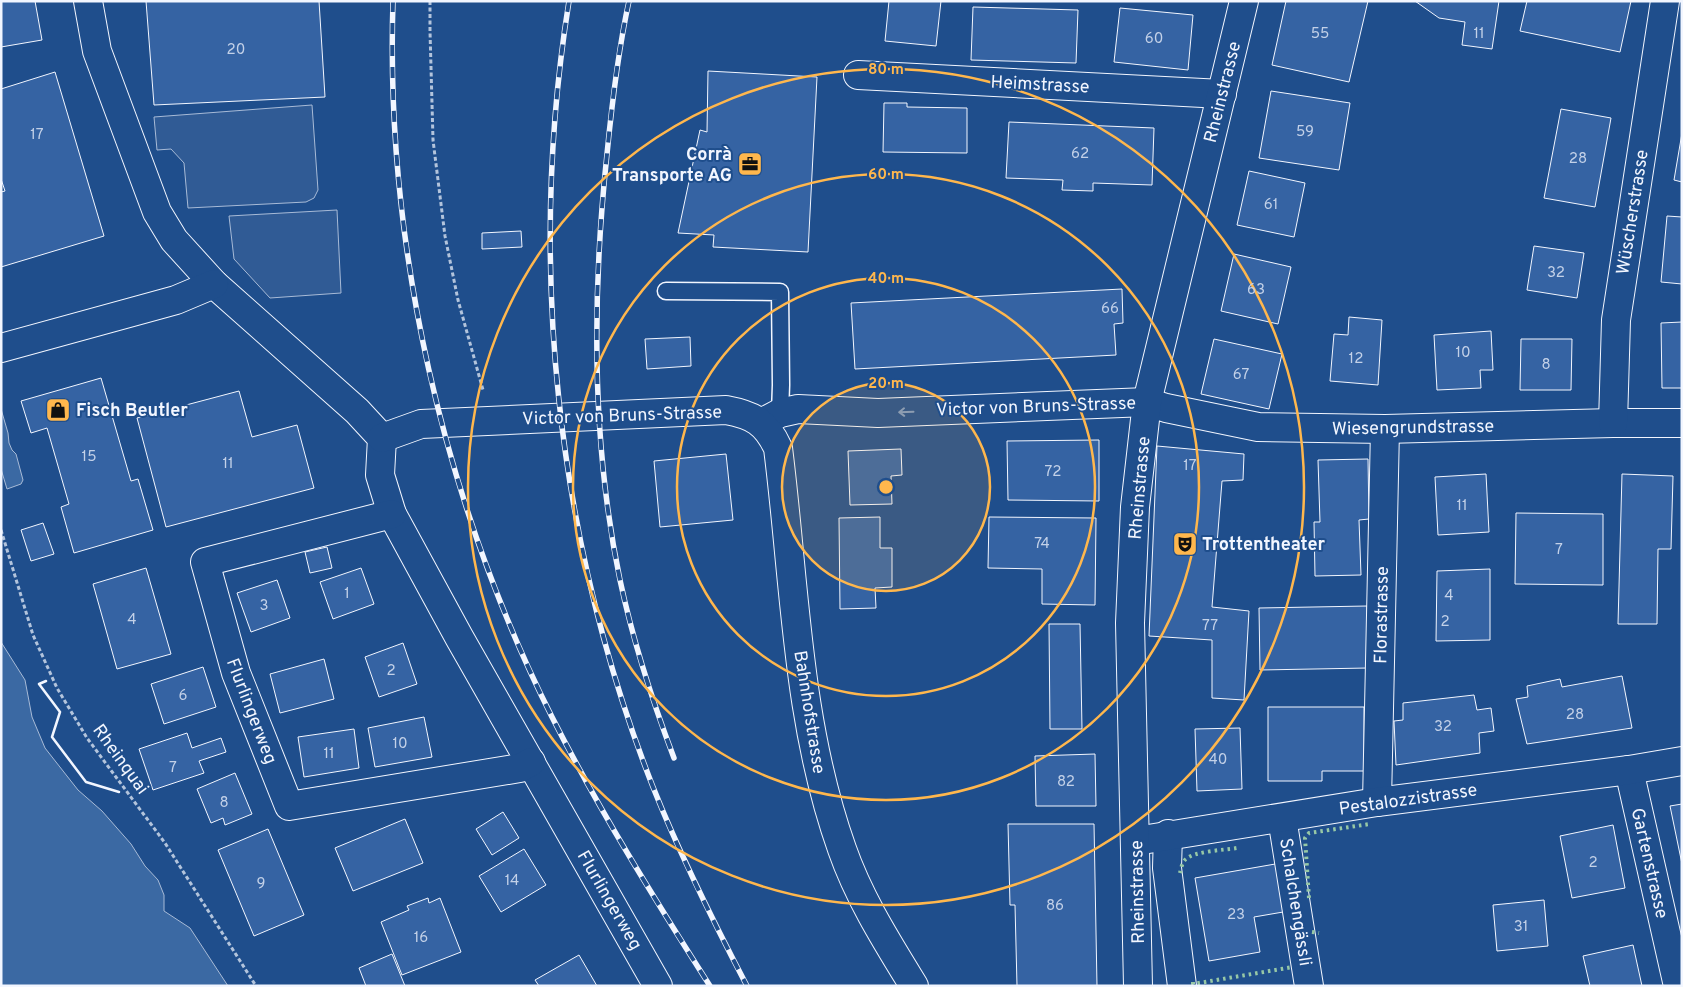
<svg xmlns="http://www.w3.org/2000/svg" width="1683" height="987" font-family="Overpass,sans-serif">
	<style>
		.parking { fill: #305b95; stroke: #a8bbd7 }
		.water { fill: #3b69a3; stroke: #a8bbd7 }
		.building { fill: #3563a3; stroke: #f2f6ff }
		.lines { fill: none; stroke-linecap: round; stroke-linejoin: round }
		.service-casing { stroke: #f2f6ff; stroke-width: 19 }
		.minor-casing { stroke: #f2f6ff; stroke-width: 30 }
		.tertiary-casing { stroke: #f2f6ff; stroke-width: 30 }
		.path { stroke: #b3c4dc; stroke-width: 3; stroke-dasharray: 4 2.5; stroke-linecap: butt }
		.service { stroke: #1f4e8c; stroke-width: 16 }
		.minor { stroke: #1f4e8c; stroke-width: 28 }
		.tertiary { stroke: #1f4e8c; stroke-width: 28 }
		.rail-casing { stroke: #f2f6ff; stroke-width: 5.5 }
		.rail { stroke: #1f4e8c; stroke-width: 4; stroke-dasharray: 11; stroke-linecap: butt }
		.hedge { stroke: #97c8a6; stroke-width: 4; stroke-dasharray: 2.5 4; stroke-linecap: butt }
		.wall { stroke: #f2f6ff; stroke-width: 2.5 }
		.oneway { stroke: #7e9ac0 }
		.ring { fill: none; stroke: #ffb74d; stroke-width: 2.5 }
		.labels { text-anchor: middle; stroke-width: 4; stroke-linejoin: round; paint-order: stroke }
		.number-label { font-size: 15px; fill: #c3d1e8 }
		.street-label { font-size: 18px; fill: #f2f6ff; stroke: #1f4e8c }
		.poi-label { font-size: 18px; font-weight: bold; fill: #f2f6ff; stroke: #1f4e8c; text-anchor: start }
		.centre { fill: #ffb74d; stroke: #1f4e8c; stroke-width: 2.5 }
		.ring-label { font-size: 15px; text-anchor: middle; font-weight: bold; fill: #ffb74d; stroke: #1f4e8c; stroke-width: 4; stroke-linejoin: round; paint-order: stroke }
	</style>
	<rect width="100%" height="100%" fill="#1f4e8c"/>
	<g class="parking">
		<path d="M312,105L318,190L314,198L306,202L188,208L184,163L171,149L157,150L154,117Z"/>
		<path d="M337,210L341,293L270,298L234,259L229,216Z"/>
	</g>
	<g class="water">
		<path d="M1,409L8,433L9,443L12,450L16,454L23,480L21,484L7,489L1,469Z"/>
		<path d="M1,642L25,680L32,717L45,748L78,790L102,811L131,844L145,866L158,880L164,895V911L190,928L228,986H1Z"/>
	</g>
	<g class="building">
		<path d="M1,1H35L42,40L1,47Z"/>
		<path d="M146,1H319L325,97L154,105Z"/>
		<path d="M889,1H941L936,46L885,41Z"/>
		<path d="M1286,1H1368L1349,82L1272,65Z"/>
		<path d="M1415,1H1499L1492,49L1462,45L1465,22L1439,18Z"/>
		<path d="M1527,1H1631L1620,52L1520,31Z"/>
		<path d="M973,7L1078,10L1076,63L971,60Z"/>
		<path d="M1120,8L1193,15L1188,70L1114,62Z"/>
		<path d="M708,71L817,77L808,252L713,247L714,235L678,233L700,130L707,132Z"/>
		<path d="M55,72L104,236L1,267V192L5,191L1,179V89Z"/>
		<path d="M1271,91L1350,103L1339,170L1259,158Z"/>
		<path d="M884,103H907V107L967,108V153L883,152Z"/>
		<path d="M1561,109L1611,118L1595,207L1544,198Z"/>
		<path d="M1009,122L1154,128L1152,185L1093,183V191L1062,190L1063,180L1006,178Z"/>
		<path d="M1682,133V182L1674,180Z"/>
		<path d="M1249,171L1305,183L1294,237L1237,225Z"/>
		<path d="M1667,216L1682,217V284L1661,282Z"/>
		<path d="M521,231L522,247L482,249V233Z"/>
		<path d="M1534,246L1584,253L1577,298L1527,290Z"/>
		<path d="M1234,254L1291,267L1278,324L1221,311Z"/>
		<path d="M1122,289L1123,323L1114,324L1116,355L855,369L851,303Z"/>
		<path d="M1349,317L1382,320L1378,385L1330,381L1334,334L1348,335Z"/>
		<path d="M1682,322V388H1662L1661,323Z"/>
		<path d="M1491,331L1493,370H1480L1481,388L1437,390L1434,335Z"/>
		<path d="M690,337L691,366L647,369L645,339Z"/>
		<path d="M1214,339L1282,354L1269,409L1201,394Z"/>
		<path d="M1521,339H1572L1571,390H1520Z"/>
		<path d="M101,378L131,481L138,479L153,530L74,553L61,507L69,504L47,428L31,433L21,401Z"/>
		<path d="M239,391L252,437L297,425L314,488L166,527L137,418Z"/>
		<path d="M1099,440V501L1008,500L1007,441Z"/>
		<path d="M1157,446L1244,454L1243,480L1222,481L1212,607L1249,611L1244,700L1212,698V640L1149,636Z"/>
		<path d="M901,449L902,475L891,476L892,504L850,505L848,451Z"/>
		<path d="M726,454L733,520L660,527L654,461Z"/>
		<path d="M1368,459L1369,519L1359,520L1361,575L1315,576L1314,522H1320L1318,460Z"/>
		<path d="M1486,474L1489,532L1438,535L1435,477Z"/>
		<path d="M1622,474L1673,476L1671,549H1658L1657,624H1618Z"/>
		<path d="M1516,513L1603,514V585L1515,584Z"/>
		<path d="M880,517V548H892V587L875,588L876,608L840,609L839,518Z"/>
		<path d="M989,517L1096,518L1095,605L1042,604V569L988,568Z"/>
		<path d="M43,523L54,554L31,561L21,530Z"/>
		<path d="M327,547L332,568L310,573L305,552Z"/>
		<path d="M146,568L171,654L117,669L93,584Z"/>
		<path d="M361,568L374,604L333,619L320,582Z"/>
		<path d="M1490,569V640L1436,641L1437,571Z"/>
		<path d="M277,580L290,618L251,632L237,593Z"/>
		<path d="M1367,606L1368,668L1260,670L1259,608Z"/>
		<path d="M1049,624H1080L1082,729H1050Z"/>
		<path d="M403,643L417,684L379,697L365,657Z"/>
		<path d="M324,659L334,699L280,713L270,674Z"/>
		<path d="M203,667L216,707L164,724L151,684Z"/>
		<path d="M1622,676L1632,728L1527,744L1516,699L1528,697L1527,686L1560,679L1562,687Z"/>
		<path d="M1474,695L1477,710L1491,708L1494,731L1479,733L1480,753L1396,765L1394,721L1403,720V703Z"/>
		<path d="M1268,707H1364V771H1322V781H1268Z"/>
		<path d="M424,717L432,757L375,767L368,728Z"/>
		<path d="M1240,728L1242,789L1197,791L1195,729Z"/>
		<path d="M354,729L359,768L304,777L298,737Z"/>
		<path d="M187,733L192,748L221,738L226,752L199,761L204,773L153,790L139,749Z"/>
		<path d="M1095,754L1096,806H1036L1035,756Z"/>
		<path d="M235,773L252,814L225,825L223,818L211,823L197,789Z"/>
		<path d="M1682,804V864L1670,806Z"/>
		<path d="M503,812L519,838L492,855L476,829Z"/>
		<path d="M405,819L423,863L353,891L335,848Z"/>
		<path d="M1008,824H1094L1097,986H1017L1015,905H1010Z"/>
		<path d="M1613,825L1625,888L1572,898L1560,836Z"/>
		<path d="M268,829L304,915L254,936L218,850Z"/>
		<path d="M524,849L546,885L501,912L479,876Z"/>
		<path d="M1281,863L1289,911L1254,917L1260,952L1209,961L1195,878Z"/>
		<path d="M428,898L429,903L440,898L461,952L402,975L381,922L409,910L407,906Z"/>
		<path d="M1544,900L1548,946L1497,951L1493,905Z"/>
		<path d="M1633,945L1642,986H1590L1583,956Z"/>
		<path d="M392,954L405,986H366L359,968Z"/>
		<path d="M579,955L597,986H539L535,980Z"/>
	</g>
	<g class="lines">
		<defs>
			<path id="service" d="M666,291L780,292L781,385L780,413"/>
			<g id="minor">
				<path d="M88,1L97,51L157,212L174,240L214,284L357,411L382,438L380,475L392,514L459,637L658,986"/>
				<path d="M858,75L1222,94"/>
				<path d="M1,348L176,300L214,284"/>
				<path d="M1147,402L1166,408L1258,427L1385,429L1613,423H1682"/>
				<path d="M1613,423L1616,320L1665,1"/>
				<path d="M392,514L205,562L236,673L289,806L520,768L531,762"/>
				<path d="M1629,770L1678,986"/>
				<path d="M1377,802L1385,429"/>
				<path d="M1282,818L1309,986"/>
				<path d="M1168,834L1167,868L1182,986"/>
				<path d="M1136,841L1377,802L1629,770L1682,761"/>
			</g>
			<g id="tertiary">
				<path d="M761,423L780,413L798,409L878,413L1147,402"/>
				<path d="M382,438L421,424L726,410C753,415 766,422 778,448C795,582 796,720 842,849C859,898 887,942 914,986"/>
				<path d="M1138,986L1130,623L1135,507L1147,402L1244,1"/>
			</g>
		</defs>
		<use href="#service" class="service-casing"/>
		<use href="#minor" class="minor-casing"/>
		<use href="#tertiary" class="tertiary-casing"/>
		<g class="path">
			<path d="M430,1V31L433,140L445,236L458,300L483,390"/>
			<path d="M1,530L33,635L57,688L87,738L165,843L256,986"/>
		</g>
		<use href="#service" class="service"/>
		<use href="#minor" class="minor"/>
		<use href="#tertiary" class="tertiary"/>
		<defs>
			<g id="rail">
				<path d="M393,1C385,244 443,500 552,717C599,810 654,898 710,986"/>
				<path d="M569,1C527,263 556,540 653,787C680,855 713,921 747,986"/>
				<path d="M629,1C618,51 612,103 607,154C592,295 591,441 620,580C633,641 652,700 674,758"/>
			</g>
		</defs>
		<use href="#rail" class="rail-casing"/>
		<use href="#rail" class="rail"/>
		<g class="hedge">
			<path d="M1180,873C1181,869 1182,862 1186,859C1195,851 1225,850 1237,848"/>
			<path d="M1309,898L1305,838L1309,833L1370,824"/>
			<path d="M1312,932L1319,933"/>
			<path d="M1193,982V984L1293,967"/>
		</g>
		<path class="wall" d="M46,681L39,684L60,712L52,737L86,782L119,792"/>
	</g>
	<defs><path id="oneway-shaft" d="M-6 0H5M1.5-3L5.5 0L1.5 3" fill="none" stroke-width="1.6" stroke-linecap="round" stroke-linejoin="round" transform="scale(1.25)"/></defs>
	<use class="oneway" href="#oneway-shaft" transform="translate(906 412) rotate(178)"/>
	<circle cx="886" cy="487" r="104" fill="#ffb74d" fill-opacity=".12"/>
	<g class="ring">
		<circle cx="886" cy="487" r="104"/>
		<circle cx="886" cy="487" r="209"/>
		<circle cx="886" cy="487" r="313"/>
		<circle cx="886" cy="487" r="418"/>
	</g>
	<defs>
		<symbol id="office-square" viewBox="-11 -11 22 22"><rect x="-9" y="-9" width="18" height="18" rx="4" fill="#ffb74d" stroke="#1f4e8c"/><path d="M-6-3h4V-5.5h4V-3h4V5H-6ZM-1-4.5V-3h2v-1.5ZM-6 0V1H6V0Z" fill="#111"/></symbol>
		<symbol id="shop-square" viewBox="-11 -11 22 22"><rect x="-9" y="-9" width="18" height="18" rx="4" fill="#ffb74d" stroke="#1f4e8c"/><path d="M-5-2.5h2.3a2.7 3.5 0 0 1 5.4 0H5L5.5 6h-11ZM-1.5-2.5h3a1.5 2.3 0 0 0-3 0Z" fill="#111"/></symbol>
		<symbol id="theatre-square" viewBox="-11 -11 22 22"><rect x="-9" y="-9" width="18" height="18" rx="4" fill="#ffb74d" stroke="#1f4e8c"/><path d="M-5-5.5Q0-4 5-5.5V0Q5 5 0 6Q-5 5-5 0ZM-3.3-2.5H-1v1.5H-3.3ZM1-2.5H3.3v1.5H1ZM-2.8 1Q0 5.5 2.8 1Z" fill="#111"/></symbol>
	</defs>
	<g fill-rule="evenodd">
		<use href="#office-square" x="736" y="150" width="28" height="28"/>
		<use href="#shop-square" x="44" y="396" width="28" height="28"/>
		<use href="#theatre-square" x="1171" y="530" width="28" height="28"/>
	</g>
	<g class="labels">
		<g class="number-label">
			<text x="1320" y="38">55</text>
			<text x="1479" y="38">11</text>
			<text x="1154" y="43">60</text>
			<text x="236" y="54">20</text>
			<text x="1305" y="136">59</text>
			<text x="37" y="139">17</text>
			<text x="1080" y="158">62</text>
			<text x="1578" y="163">28</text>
			<text x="1271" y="209">61</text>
			<text x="1556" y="277">32</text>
			<text x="1256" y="294">63</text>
			<text x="1110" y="313">66</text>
			<text x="1463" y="357">10</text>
			<text x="1356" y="363">12</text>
			<text x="1546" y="369">8</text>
			<text x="1241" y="379">67</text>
			<text x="89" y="461">15</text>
			<text x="228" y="468">11</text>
			<text x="1190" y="470">17</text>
			<text x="1053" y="476">72</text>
			<text x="1462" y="510">11</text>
			<text x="1042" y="548">74</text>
			<text x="1559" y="554">7</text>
			<text x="347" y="598">1</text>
			<text x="1449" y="600">4</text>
			<text x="264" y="610">3</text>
			<text x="132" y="624">4</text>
			<text x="1445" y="626">2</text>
			<text x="1210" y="630">77</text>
			<text x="391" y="675">2</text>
			<text x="183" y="700">6</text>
			<text x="1575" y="719">28</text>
			<text x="1443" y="731">32</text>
			<text x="400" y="748">10</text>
			<text x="329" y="758">11</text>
			<text x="1218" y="764">40</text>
			<text x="173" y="772">7</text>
			<text x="1066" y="786">82</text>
			<text x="224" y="807">8</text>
			<text x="1593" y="867">2</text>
			<text x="512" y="885">14</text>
			<text x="261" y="888">9</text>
			<text x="1055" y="910">86</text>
			<text x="1236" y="919">23</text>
			<text x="1521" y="931">31</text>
			<text x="421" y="942">16</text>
		</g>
		<g class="street-label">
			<text transform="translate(1040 84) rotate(3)" y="6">Heimstrasse</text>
			<text transform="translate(1222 92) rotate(-76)" y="6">Rheinstrasse</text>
			<text transform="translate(1632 212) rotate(-81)" y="6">Wüscherstrasse</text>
			<text transform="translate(1036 406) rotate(-2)" y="6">Victor von Bruns-Strasse</text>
			<text transform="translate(622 415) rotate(-2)" y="6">Victor von Bruns-Strasse</text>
			<text transform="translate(1413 427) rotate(-1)" y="6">Wiesengrundstrasse</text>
			<text transform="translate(1139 488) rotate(-85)" y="6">Rheinstrasse</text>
			<text transform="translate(1381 615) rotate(-89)" y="6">Florastrasse</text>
			<text transform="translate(252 711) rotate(69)" y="6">Flurlingerweg</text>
			<text transform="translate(810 712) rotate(81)" y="6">Bahnhofstrasse</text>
			<text transform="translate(121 759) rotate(54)" y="6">Rheinquai</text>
			<text transform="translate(1408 799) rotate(-8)" y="6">Pestalozzistrasse</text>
			<text transform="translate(1650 863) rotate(77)" y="6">Gartenstrasse</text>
			<text transform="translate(1137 892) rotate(-91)" y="6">Rheinstrasse</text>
			<text transform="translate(610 900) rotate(60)" y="6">Flurlingerweg</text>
			<text transform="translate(1296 902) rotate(81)" y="6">Schalchengässli</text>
		</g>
		<g class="poi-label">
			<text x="732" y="160" text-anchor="end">Corrà<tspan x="732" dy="21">Transporte AG</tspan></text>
			<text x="76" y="416">Fisch Beutler</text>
			<text x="1202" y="550">Trottentheater</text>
		</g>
	</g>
	<circle cx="886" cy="487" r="8" class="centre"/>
	<g class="ring-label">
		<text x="886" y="74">80 m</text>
		<text x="886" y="179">60 m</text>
		<text x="886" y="283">40 m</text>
		<text x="886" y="388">20 m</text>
	</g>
	<rect width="1683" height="987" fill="none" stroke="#f2f6ff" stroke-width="5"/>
</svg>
